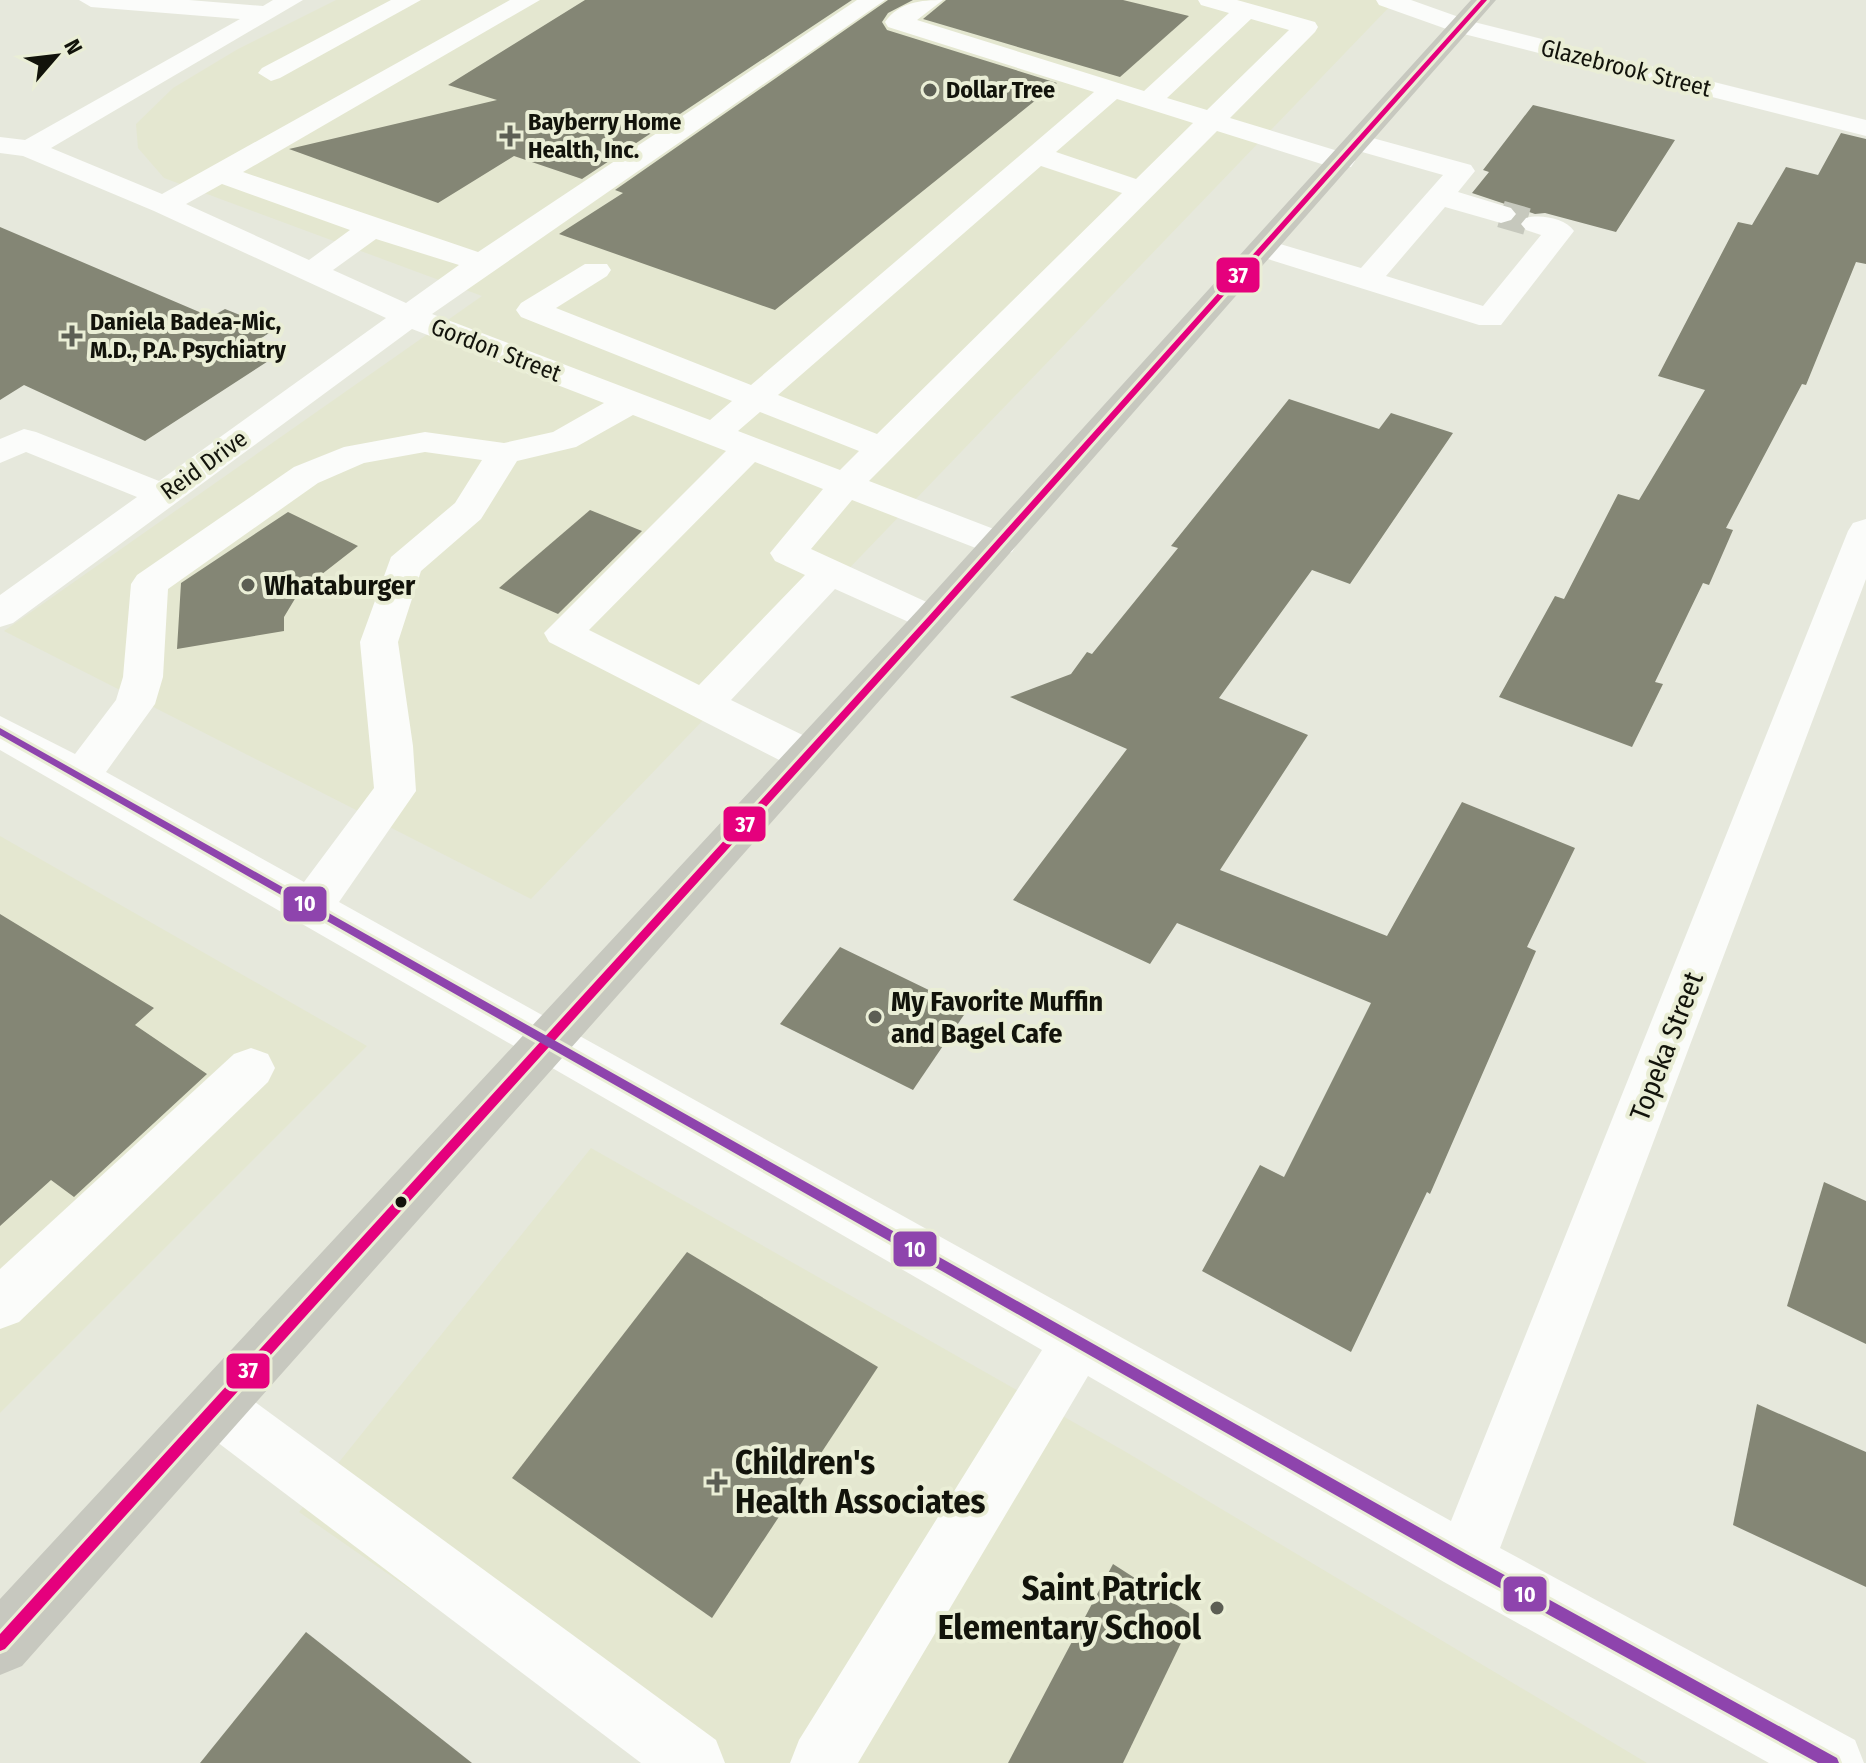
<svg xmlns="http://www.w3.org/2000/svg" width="1866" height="1763" font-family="'Fira Sans Condensed',sans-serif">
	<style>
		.built { fill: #e4e7d0 }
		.building { fill: #848675 }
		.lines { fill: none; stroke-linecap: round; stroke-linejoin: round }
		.minor-tunnel { stroke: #c6c8bd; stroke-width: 27; stroke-dasharray: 27 14; stroke-linecap: butt }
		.minor { fill: #fbfcfa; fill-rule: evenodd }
		.major { fill: #c7c8bf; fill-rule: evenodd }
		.bus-1-casing { stroke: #eaeed6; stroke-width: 6 }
		.bus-2-casing { stroke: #eaeed6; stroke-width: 6 }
		.bus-1 { fill: #e5007d; fill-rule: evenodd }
		.bus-2 { fill: #8e44ad; fill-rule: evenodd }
		.poi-dot { fill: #5c5e54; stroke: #eaeed6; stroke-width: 3 }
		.bus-dot { fill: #12130b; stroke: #eaeed6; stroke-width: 3 }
		.labels { text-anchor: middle; stroke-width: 8; stroke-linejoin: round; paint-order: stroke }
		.far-street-label { font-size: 24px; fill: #12130b; stroke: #eaeed6 }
		.far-poi-label { font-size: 24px; font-weight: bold; fill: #12130b; stroke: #eaeed6; text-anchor: start }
		.poi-label { font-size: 28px; font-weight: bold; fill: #12130b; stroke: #eaeed6; text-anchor: start }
		.street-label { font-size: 28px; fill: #12130b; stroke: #eaeed6 }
		.near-poi-label { font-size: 34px; font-weight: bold; fill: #12130b; stroke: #eaeed6; text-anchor: start }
		.line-badge { stroke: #eaeed6; stroke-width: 3 }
		.badge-label { font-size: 22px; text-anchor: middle; font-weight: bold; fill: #fff }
	</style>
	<rect width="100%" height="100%" fill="#e6e8dc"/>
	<g class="built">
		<path d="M336,0H1396L531,899L4,631L482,296L164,178L138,148L136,124L173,88L238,49Z"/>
		<path d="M0,836L367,1046L0,1413Z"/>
		<path d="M591,1148L1126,1452L1647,1763H660L299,1512Z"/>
	</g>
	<g class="building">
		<path d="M585,0H852L582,179L514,156L438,203L289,149L497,100L448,85Z"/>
		<path d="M888,0H913L888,13L882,22L887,30L1057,83L775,310L559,234L623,193L615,190Z"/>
		<path d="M946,0H1123L1189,16L1120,77L923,19Z"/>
		<path d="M1533,105L1675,140L1616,232L1545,213L1535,214L1472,193L1489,172L1483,170Z"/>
		<path d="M1841,133L1866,139V264L1856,262L1806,385L1802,384L1726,528L1733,530L1709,585L1703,583L1655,682L1663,684L1632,747L1499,697L1555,596L1564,599L1618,494L1639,500L1705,390L1658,376L1738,222L1752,225L1786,167L1818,175Z"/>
		<path d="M0,227L211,317L225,309L275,329L251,345L276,356L145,441L24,385L0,400Z"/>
		<path d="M1289,399L1379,429L1391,413L1453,433L1350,584L1312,570L1219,698L1308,735L1220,870L1387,936L1462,802L1575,848L1527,947L1536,951L1430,1194L1427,1192L1351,1352L1202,1271L1260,1165L1284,1177L1371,1003L1177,923L1150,964L1013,900L1127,749L1010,697L1071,674L1087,652L1092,654L1178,548L1171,546Z"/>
		<path d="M590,510L642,531L558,614L499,588Z"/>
		<path d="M288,512L358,546L299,592L284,617V631L177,649L181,583Z"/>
		<path d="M0,914L154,1008L135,1025L207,1074L74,1197L51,1180L0,1226Z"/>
		<path d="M840,947L968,1009L913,1090L780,1024Z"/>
		<path d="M1824,1182L1866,1201V1344L1787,1306Z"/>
		<path d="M687,1252L878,1367L712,1618L512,1478Z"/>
		<path d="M1757,1404L1866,1452V1587L1733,1525Z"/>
		<path d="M1113,1564L1194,1616L1123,1763H1008Z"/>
		<path d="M306,1632L472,1763H200Z"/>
	</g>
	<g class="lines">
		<path class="minor-tunnel" d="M1501,214L1536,224"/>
		<g class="minor">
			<path d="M79,0H189L263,6L273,0H303L51,148L162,194L510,0H540L243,172L478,252L857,0H885L432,314L710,420L732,401L521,317L516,310L521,303L585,264H607L611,270L607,276L556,308L751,385L1094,92L888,27L885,22C899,2 921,0 943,0L917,20L1144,91L1229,13L1201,5L1198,0H1237L1315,22L1318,27L1315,32L1230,118L1351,155L1355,161L1351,167H1331L1217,131L869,481L1012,536L1017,544L1012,552L999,556L986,552L852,500L811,549L944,610L950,619L944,628L931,632L835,589L731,700L821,744L827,755L821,766L806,770L791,766L549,642L544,633L726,451L633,415L576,447L517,461L481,519L421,571L398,642L413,746L416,791L339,902L1451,1521L1848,531L1853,523L1866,519V579L1500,1548L1855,1740L1864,1763H1769L1444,1582L1088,1376L858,1763H790L799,1740L1042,1350L0,750V716L75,754L116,700L123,677L131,584L137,575L294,467L344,447L425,432L504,443L553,432L604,403L412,329L13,623L0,627V595L137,497L26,452L0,463V439L24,429L36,432L159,481L386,318L154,211L23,156L0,153V137L25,140L240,19L91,7ZM1251,19L1289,30L1207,110L1167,98ZM1117,99L1193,123L1136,179L1056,152ZM1041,166L1122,193L877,434L778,395ZM222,184L350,230L309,260L186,204ZM376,239L459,265L406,303L333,270ZM760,412L859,451L840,470L738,431ZM425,452L482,460L455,503L391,557L360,642L374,788L304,882L106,772L155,704L163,677L168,589L318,483L364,463ZM755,462L823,489L770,553L775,561L805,575L699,685L589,630Z"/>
			<path d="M391,0H421L280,78L271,81L258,73L262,68Z"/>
			<path d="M1376,0H1411L1470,21L1866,120V136L1452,31L1379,5Z"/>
			<path d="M1358,134L1471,165L1475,171L1458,192L1511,208L1516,214L1511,220L1501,223L1445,207L1386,276L1483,306L1541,235L1526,230L1521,224L1526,218C1540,214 1565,218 1574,231L1501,325H1479L1252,254L1248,248L1252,242L1263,239L1361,268L1443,175L1348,148L1344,142L1348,136Z"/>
			<path d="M251,1048L268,1054L275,1068L268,1082L19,1322L0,1329V1269L234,1054Z"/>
			<path d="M216,1380L236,1388L716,1740L725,1763H641L196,1426L188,1407L196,1388Z"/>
		</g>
		<path class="major" d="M1471,0H1496L944,628L22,1666L0,1675V1599L918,610Z"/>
		<defs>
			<path id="bus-1" d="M1481,0H1487L934,621L5,1649L0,1651V1634L928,617Z"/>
			<path id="bus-2" d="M0,728L1470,1556L1837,1758L1839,1763H1818L1460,1566L0,735Z"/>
		</defs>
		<use href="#bus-1" class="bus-1-casing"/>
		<use href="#bus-2" class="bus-2-casing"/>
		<use href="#bus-1" class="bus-1"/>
		<use href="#bus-2" class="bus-2"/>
	</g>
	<g class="poi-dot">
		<circle cx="930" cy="90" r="8"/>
		<path d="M506 124h8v8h8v8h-8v8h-8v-8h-8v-8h8z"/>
		<path d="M68 324h8v8h8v8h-8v8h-8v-8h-8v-8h8z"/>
		<circle cx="248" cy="585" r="8"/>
		<circle cx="875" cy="1017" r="8"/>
		<path d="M713 1470h8v8h8v8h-8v8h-8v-8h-8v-8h8z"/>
		<circle cx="1217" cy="1608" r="8"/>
	</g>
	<circle class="bus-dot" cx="401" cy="1202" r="7"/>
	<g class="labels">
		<g class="far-street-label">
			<text transform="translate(1626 68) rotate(14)" y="8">Glazebrook Street</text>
			<text transform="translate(496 350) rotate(21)" y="8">Gordon Street</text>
			<text transform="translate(204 465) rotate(-36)" y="8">Reid Drive</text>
		</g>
		<g class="far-poi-label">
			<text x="946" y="98">Dollar Tree</text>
			<text x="528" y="130">Bayberry Home<tspan x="528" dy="28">Health, Inc.</tspan></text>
			<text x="90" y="330">Daniela Badea-Mic,<tspan x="90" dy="28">M.D., P.A. Psychiatry</tspan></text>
		</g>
		<g class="poi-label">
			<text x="264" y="595">Whataburger</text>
			<text x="891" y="1011">My Favorite Muffin<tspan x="891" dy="32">and Bagel Cafe</tspan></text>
		</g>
		<g class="street-label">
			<text transform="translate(1666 1046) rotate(-69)" y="10">Topeka Street</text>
		</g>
		<g class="near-poi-label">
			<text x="735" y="1474">Children's<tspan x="735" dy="39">Health Associates</tspan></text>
			<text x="1201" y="1600" text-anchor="end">Saint Patrick<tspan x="1201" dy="39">Elementary School</tspan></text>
		</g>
	</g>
	<g class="line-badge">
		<rect x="1215" y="256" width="46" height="38" rx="8" fill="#e5007d"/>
		<rect x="722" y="805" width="45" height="38" rx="8" fill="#e5007d"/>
		<rect x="282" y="885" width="46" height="38" rx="8" fill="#8e44ad"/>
		<rect x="892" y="1230" width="46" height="38" rx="8" fill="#8e44ad"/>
		<rect x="225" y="1352" width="46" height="38" rx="8" fill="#e5007d"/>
		<rect x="1502" y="1575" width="46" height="38" rx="8" fill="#8e44ad"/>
	</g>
	<g class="badge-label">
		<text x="1238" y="283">37</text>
		<text x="745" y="832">37</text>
		<text x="305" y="911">10</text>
		<text x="915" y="1257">10</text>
		<text x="248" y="1378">37</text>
		<text x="1525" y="1602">10</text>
	</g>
	<g transform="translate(56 56) rotate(62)" stroke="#eaeed6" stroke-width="6" paint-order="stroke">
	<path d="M0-6L14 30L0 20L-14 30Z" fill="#12130b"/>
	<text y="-12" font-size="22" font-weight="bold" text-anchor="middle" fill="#12130b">N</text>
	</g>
</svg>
